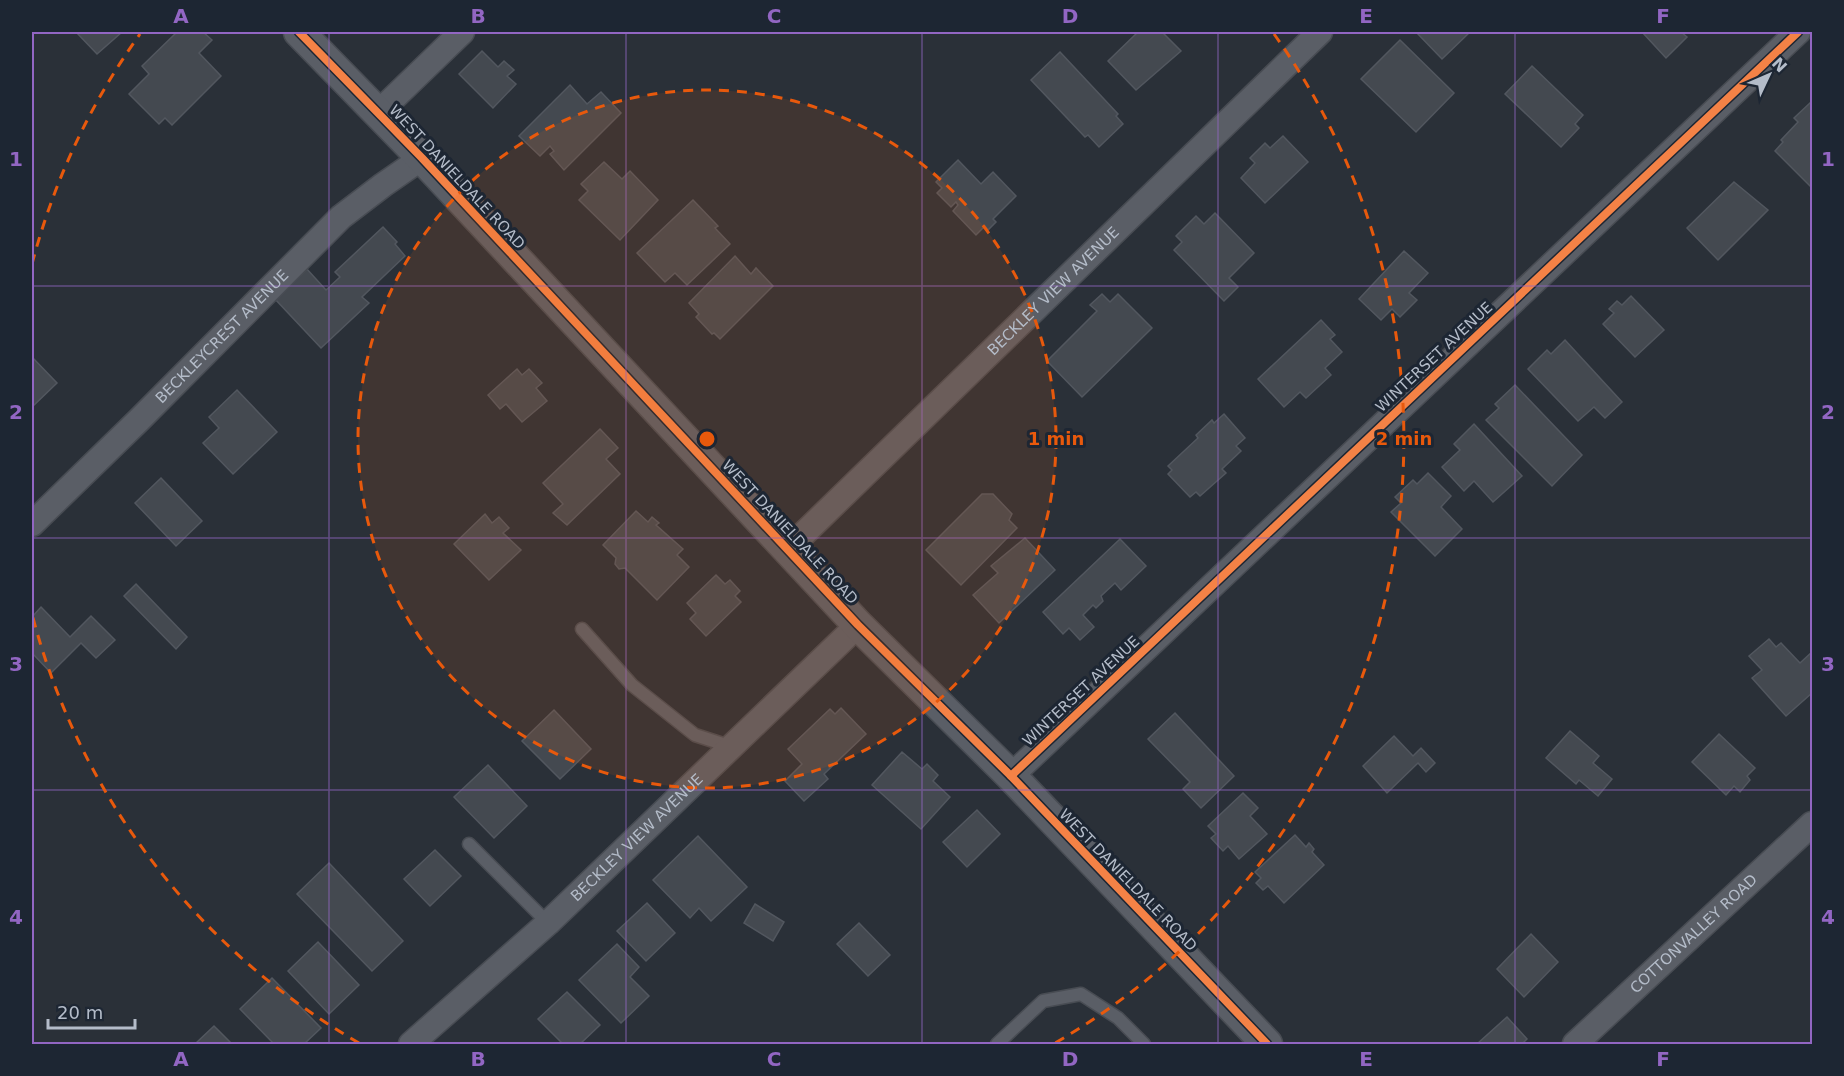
<svg xmlns="http://www.w3.org/2000/svg" width="1844" height="1076" font-family="'DejaVu Sans',sans-serif">
	<style>
		.building { fill: #444950; stroke: #52575f; stroke-width: 1.5 }
		.lines { fill: none; stroke-linecap: round; stroke-linejoin: round }
		.service-casing { stroke: #484c53; stroke-width: 15 }
		.minor-casing { stroke: #484c53; stroke-width: 27 }
		.tertiary-casing { stroke: #484c53; stroke-width: 33 }
		.service { stroke: #5a5e66; stroke-width: 12 }
		.minor { stroke: #5a5e66; stroke-width: 24 }
		.tertiary { stroke: #5a5e66; stroke-width: 30 }
		.cycleway-casing { stroke: #1d2633; stroke-width: 11 }
		.cycleway { stroke: #f48246; stroke-width: 8 }
		.grid { fill: none; stroke: #9266c3; stroke-width: 1.5; stroke-opacity: 0.55 }
		.ring { fill: none; stroke: #e8590c; stroke-width: 3; stroke-dasharray: 10 8 }
		.labels { text-anchor: middle; stroke-width: 6; stroke-linejoin: round; paint-order: stroke }
		.street-label { font-size: 15px; fill: #b4bcc9; stroke: #1d2633 }
		.centre { fill: #e8590c; stroke: #1d2633; stroke-width: 3 }
		.ring-label { font-size: 18px; text-anchor: middle; font-weight: bold; fill: #e8590c; stroke: #1d2633; stroke-width: 6; stroke-linejoin: round; paint-order: stroke }
		.neatline { fill: none; stroke: #9266c3; stroke-width: 2 }
		.grid-label { font-size: 20px; text-anchor: middle; font-weight: bold; fill: #9266c3 }
	</style>
	<rect width="100%" height="100%" fill="#2a3038"/>
	<g class="building">
		<path d="M76,32H122L97,54Z"/>
		<path d="M177,32H203L212,40L199,53L221,76L172,125L165,118L159,124L129,94L149,74L142,66Z"/>
		<path d="M1138,32H1162L1181,51L1136,90L1108,61Z"/>
		<path d="M1416,32H1470L1442,59Z"/>
		<path d="M1642,32H1681L1687,37L1666,58Z"/>
		<path d="M1400,40L1454,93L1416,132L1361,79Z"/>
		<path d="M482,51L498,67L504,61L514,70L507,76L516,84L493,108L459,74Z"/>
		<path d="M1060,52L1118,114L1116,116L1123,124L1099,147L1088,135L1085,137L1031,80Z"/>
		<path d="M1532,66L1583,115L1575,124L1579,128L1561,147L1505,94Z"/>
		<path d="M570,85L587,104L601,92L621,113L564,170L550,154L554,151L550,146L540,156L519,136Z"/>
		<path d="M1811,102L1812,103V188L1775,151L1783,142L1781,140L1798,122L1794,118Z"/>
		<path d="M1283,136L1308,162L1265,203L1241,178L1255,163L1250,158L1265,143L1270,148Z"/>
		<path d="M958,160L981,184L993,172L1016,196L993,219L996,222L988,230L985,226L976,235L953,211L958,205L956,202L951,207L937,193L942,188L936,182Z"/>
		<path d="M604,162L622,179L630,171L658,200L620,240L579,200L588,191L581,184Z"/>
		<path d="M1734,182L1768,210L1718,260L1687,228Z"/>
		<path d="M693,200L718,226L715,228L730,244L687,285L675,273L665,282L637,253Z"/>
		<path d="M1215,213L1254,253L1229,278L1238,287L1224,301L1174,250L1182,242L1176,236L1196,216L1204,224Z"/>
		<path d="M383,227L397,242L395,244L405,256L362,297L369,303L321,348L274,298L306,268L326,290L340,277L335,272Z"/>
		<path d="M1404,251L1428,273L1409,293L1417,300L1400,317L1392,309L1381,320L1359,299Z"/>
		<path d="M735,256L751,274L756,268L773,286L720,339L714,333L712,334L696,317L699,314L689,303Z"/>
		<path d="M1102,294L1110,302L1118,294L1152,328L1082,397L1047,361L1097,311L1090,305Z"/>
		<path d="M1631,296L1664,330L1635,357L1603,324L1614,313L1609,309L1617,301L1622,305Z"/>
		<path d="M1321,320L1335,335L1330,339L1342,352L1325,368L1331,375L1306,398L1300,392L1284,407L1258,379Z"/>
		<path d="M1565,340L1622,402L1605,418L1594,407L1578,421L1528,369L1547,350L1551,354Z"/>
		<path d="M32,357L57,383L32,407Z"/>
		<path d="M517,369L522,375L529,369L542,383L536,388L547,401L522,422L506,404L500,409L488,395Z"/>
		<path d="M1515,385L1582,455L1552,486L1486,420L1499,408L1495,404Z"/>
		<path d="M237,390L277,432L233,474L203,443L219,428L209,417Z"/>
		<path d="M1224,414L1245,438L1236,446L1241,451L1222,469L1226,473L1200,496L1196,492L1190,497L1168,474L1172,470L1168,466L1198,438L1196,435L1212,420L1214,423Z"/>
		<path d="M1474,424L1522,476L1493,502L1474,481L1464,491L1442,467L1460,450L1454,444Z"/>
		<path d="M600,429L618,448L606,459L620,474L567,525L553,513L563,504L543,483Z"/>
		<path d="M1428,473L1451,496L1441,507L1462,529L1435,556L1391,512L1401,503L1395,497L1413,480L1417,484Z"/>
		<path d="M161,478L202,521L176,546L135,503Z"/>
		<path d="M982,494H993L1012,514L1009,520L1017,528L961,585L926,550Z"/>
		<path d="M636,511L648,522L652,517L659,523L656,525L683,549L677,555L689,567L657,600L625,568L619,569L615,564L616,558L603,545Z"/>
		<path d="M485,514L492,523L499,517L509,528L503,533L521,550L489,580L454,544Z"/>
		<path d="M1025,538L1055,570L999,623L973,595L998,573L991,566Z"/>
		<path d="M1120,539L1146,566L1121,590L1115,583L1101,596L1103,601L1096,608L1093,605L1083,615L1094,627L1080,640L1069,628L1063,634L1043,612Z"/>
		<path d="M716,575L725,584L730,580L740,591L735,596L741,602L706,636L690,619L696,613L687,603Z"/>
		<path d="M136,584L187,637L176,649L124,596Z"/>
		<path d="M41,607L70,637L91,616L115,640L96,658L81,643L51,673L32,653V617Z"/>
		<path d="M1769,639L1776,647L1781,643L1800,663L1812,652V693L1786,716L1752,678L1762,670L1749,656Z"/>
		<path d="M841,708L866,734L824,774L828,779L804,801L785,781L802,764L788,749L830,709L835,714Z"/>
		<path d="M554,710L591,749L560,779L522,741Z"/>
		<path d="M1175,713L1234,776L1201,808L1183,789L1190,782L1148,739Z"/>
		<path d="M1570,731L1599,756L1593,763L1612,779L1598,796L1579,780L1576,784L1546,758Z"/>
		<path d="M1719,734L1755,768L1747,776L1750,780L1740,792L1734,786L1726,795L1692,762Z"/>
		<path d="M1394,736L1413,756L1421,748L1435,763L1426,772L1418,763L1387,793L1363,766Z"/>
		<path d="M902,752L922,769L927,764L938,775L933,781L950,797L921,829L872,785Z"/>
		<path d="M488,765L527,806L494,838L454,797Z"/>
		<path d="M1243,793L1258,808L1250,816L1267,834L1239,859L1228,846L1223,851L1211,838L1216,834L1208,826Z"/>
		<path d="M977,810L1000,834L967,867L943,842Z"/>
		<path d="M1295,835L1306,847L1309,843L1314,849L1312,852L1324,865L1284,903L1268,886L1263,890L1256,883L1261,878L1255,872Z"/>
		<path d="M698,836L747,887L711,921L699,908L690,918L653,880Z"/>
		<path d="M435,850L461,876L430,906L404,879Z"/>
		<path d="M329,863L403,941L372,971L297,894Z"/>
		<path d="M647,903L675,933L646,961L617,931Z"/>
		<path d="M755,904L784,922L773,941L744,923Z"/>
		<path d="M859,923L890,955L868,976L837,944Z"/>
		<path d="M1531,934L1558,962L1524,997L1497,969Z"/>
		<path d="M318,942L359,985L329,1014L288,971Z"/>
		<path d="M617,944L639,967L630,977L649,996L621,1023L579,980Z"/>
		<path d="M272,978L321,1028L304,1044H274L240,1009Z"/>
		<path d="M567,992L600,1025L580,1044H563L538,1019Z"/>
		<path d="M1507,1017L1527,1039L1522,1044H1477Z"/>
		<path d="M214,1026L232,1044H195Z"/>
	</g>
	<g class="lines">
		<defs>
			<g id="service">
				<path d="M582,629L632,685L695,735L732,747"/>
				<path d="M469,844L548,923"/>
				<path d="M997,1044L1043,1001L1081,994L1118,1018L1144,1044"/>
			</g>
			<g id="minor">
				<path d="M378,113L462,32"/>
				<path id="s1" d="M32,524L139,420L341,217L383,185L422,158"/>
				<path id="s2" d="M788,549L1320,32"/>
				<path d="M1011,776L1798,32"/>
				<path id="s3" d="M411,1044L548,923L858,625"/>
				<path id="s4" d="M1575,1044L1812,824"/>
			</g>
			<path id="tertiary" d="M299,32L422,158L858,625L1011,776L1267,1044"/>
		</defs>
		<use href="#service" class="service-casing"/>
		<use href="#minor" class="minor-casing"/>
		<use href="#tertiary" class="tertiary-casing"/>
		<use href="#service" class="service"/>
		<use href="#minor" class="minor"/>
		<use href="#tertiary" class="tertiary"/>
		<defs>
			<g id="cycleway">
				<path d="M299,32L422,158L858,625L1011,776L1267,1044"/>
				<path d="M1011,776L1798,32"/>
			</g>
		</defs>
		<use href="#cycleway" class="cycleway-casing"/>
		<use href="#cycleway" class="cycleway"/>
	</g>
	<path class="grid" d="M329,32V1044M626,32V1044M922,32V1044M1218,32V1044M1515,32V1044M32,286H1812M32,538H1812M32,790H1812"/>
	<circle cx="707" cy="439" r="349" fill="#e8590c" fill-opacity=".12"/>
	<g class="ring">
		<circle cx="707" cy="439" r="349"/>
		<path d="M359 1043A697 697 0 0 1 32 614M32 264A697 697 0 0 1 140 34M1274 34A697 697 0 0 1 1055 1043"/>
	</g>
	<g class="labels">
		<g class="street-label">
			<text transform="translate(457 177) rotate(47)" y="5">WEST DANIELDALE ROAD</text>
			<text dy="5" stroke="none"><textPath href="#s2" startOffset="370">BECKLEY VIEW AVENUE</textPath></text>
			<text dy="5" stroke="none"><textPath href="#s1" startOffset="267">BECKLEYCREST AVENUE</textPath></text>
			<text transform="translate(1434 357) rotate(-43)" y="5">WINTERSET AVENUE</text>
			<text transform="translate(790 532) rotate(47)" y="5">WEST DANIELDALE ROAD</text>
			<text transform="translate(1081 691) rotate(-43)" y="5">WINTERSET AVENUE</text>
			<text dy="5" stroke="none"><textPath href="#s3" startOffset="306">BECKLEY VIEW AVENUE</textPath></text>
			<text transform="translate(1128 880) rotate(46)" y="5">WEST DANIELDALE ROAD</text>
			<text dy="5" stroke="none"><textPath href="#s4" startOffset="162">COTTONVALLEY ROAD</textPath></text>
		</g>
	</g>
	<circle cx="707" cy="439" r="9" class="centre"/>
	<g class="ring-label">
		<text x="1056" y="445">1 min</text>
		<text x="1404" y="445">2 min</text>
	</g>
	<rect width="1844" height="1076" fill="none" stroke="#1d2633" stroke-width="66"/>
	<g transform="translate(1769 75) rotate(46)" stroke="#1d2633" stroke-width="4.5" paint-order="stroke">
	<path d="M0-4.5L10 22L0 15L-10 22Z" fill="#b4bcc9"/>
	<text y="-9" font-size="16" font-weight="bold" text-anchor="middle" fill="#b4bcc9">N</text>
	</g>
	<path d="M48 1019v9h87v-9" fill="none" stroke="#b4bcc9" stroke-width="3"/>
	<text x="57" y="1019" font-size="18" fill="#b4bcc9" stroke="#1d2633" stroke-width="4.5" paint-order="stroke">20 m</text>
	<rect x="33" y="33" width="1778" height="1010" class="neatline"/>
	<g class="grid-label">
		<text x="181" y="23">A</text>
		<text x="478" y="23">B</text>
		<text x="774" y="23">C</text>
		<text x="1070" y="23">D</text>
		<text x="1366" y="23">E</text>
		<text x="1663" y="23">F</text>
		<text x="16" y="166">1</text>
		<text x="1828" y="166">1</text>
		<text x="16" y="419">2</text>
		<text x="1828" y="419">2</text>
		<text x="16" y="671">3</text>
		<text x="1828" y="671">3</text>
		<text x="16" y="924">4</text>
		<text x="1828" y="924">4</text>
		<text x="181" y="1066">A</text>
		<text x="478" y="1066">B</text>
		<text x="774" y="1066">C</text>
		<text x="1070" y="1066">D</text>
		<text x="1366" y="1066">E</text>
		<text x="1663" y="1066">F</text>
	</g>
</svg>
